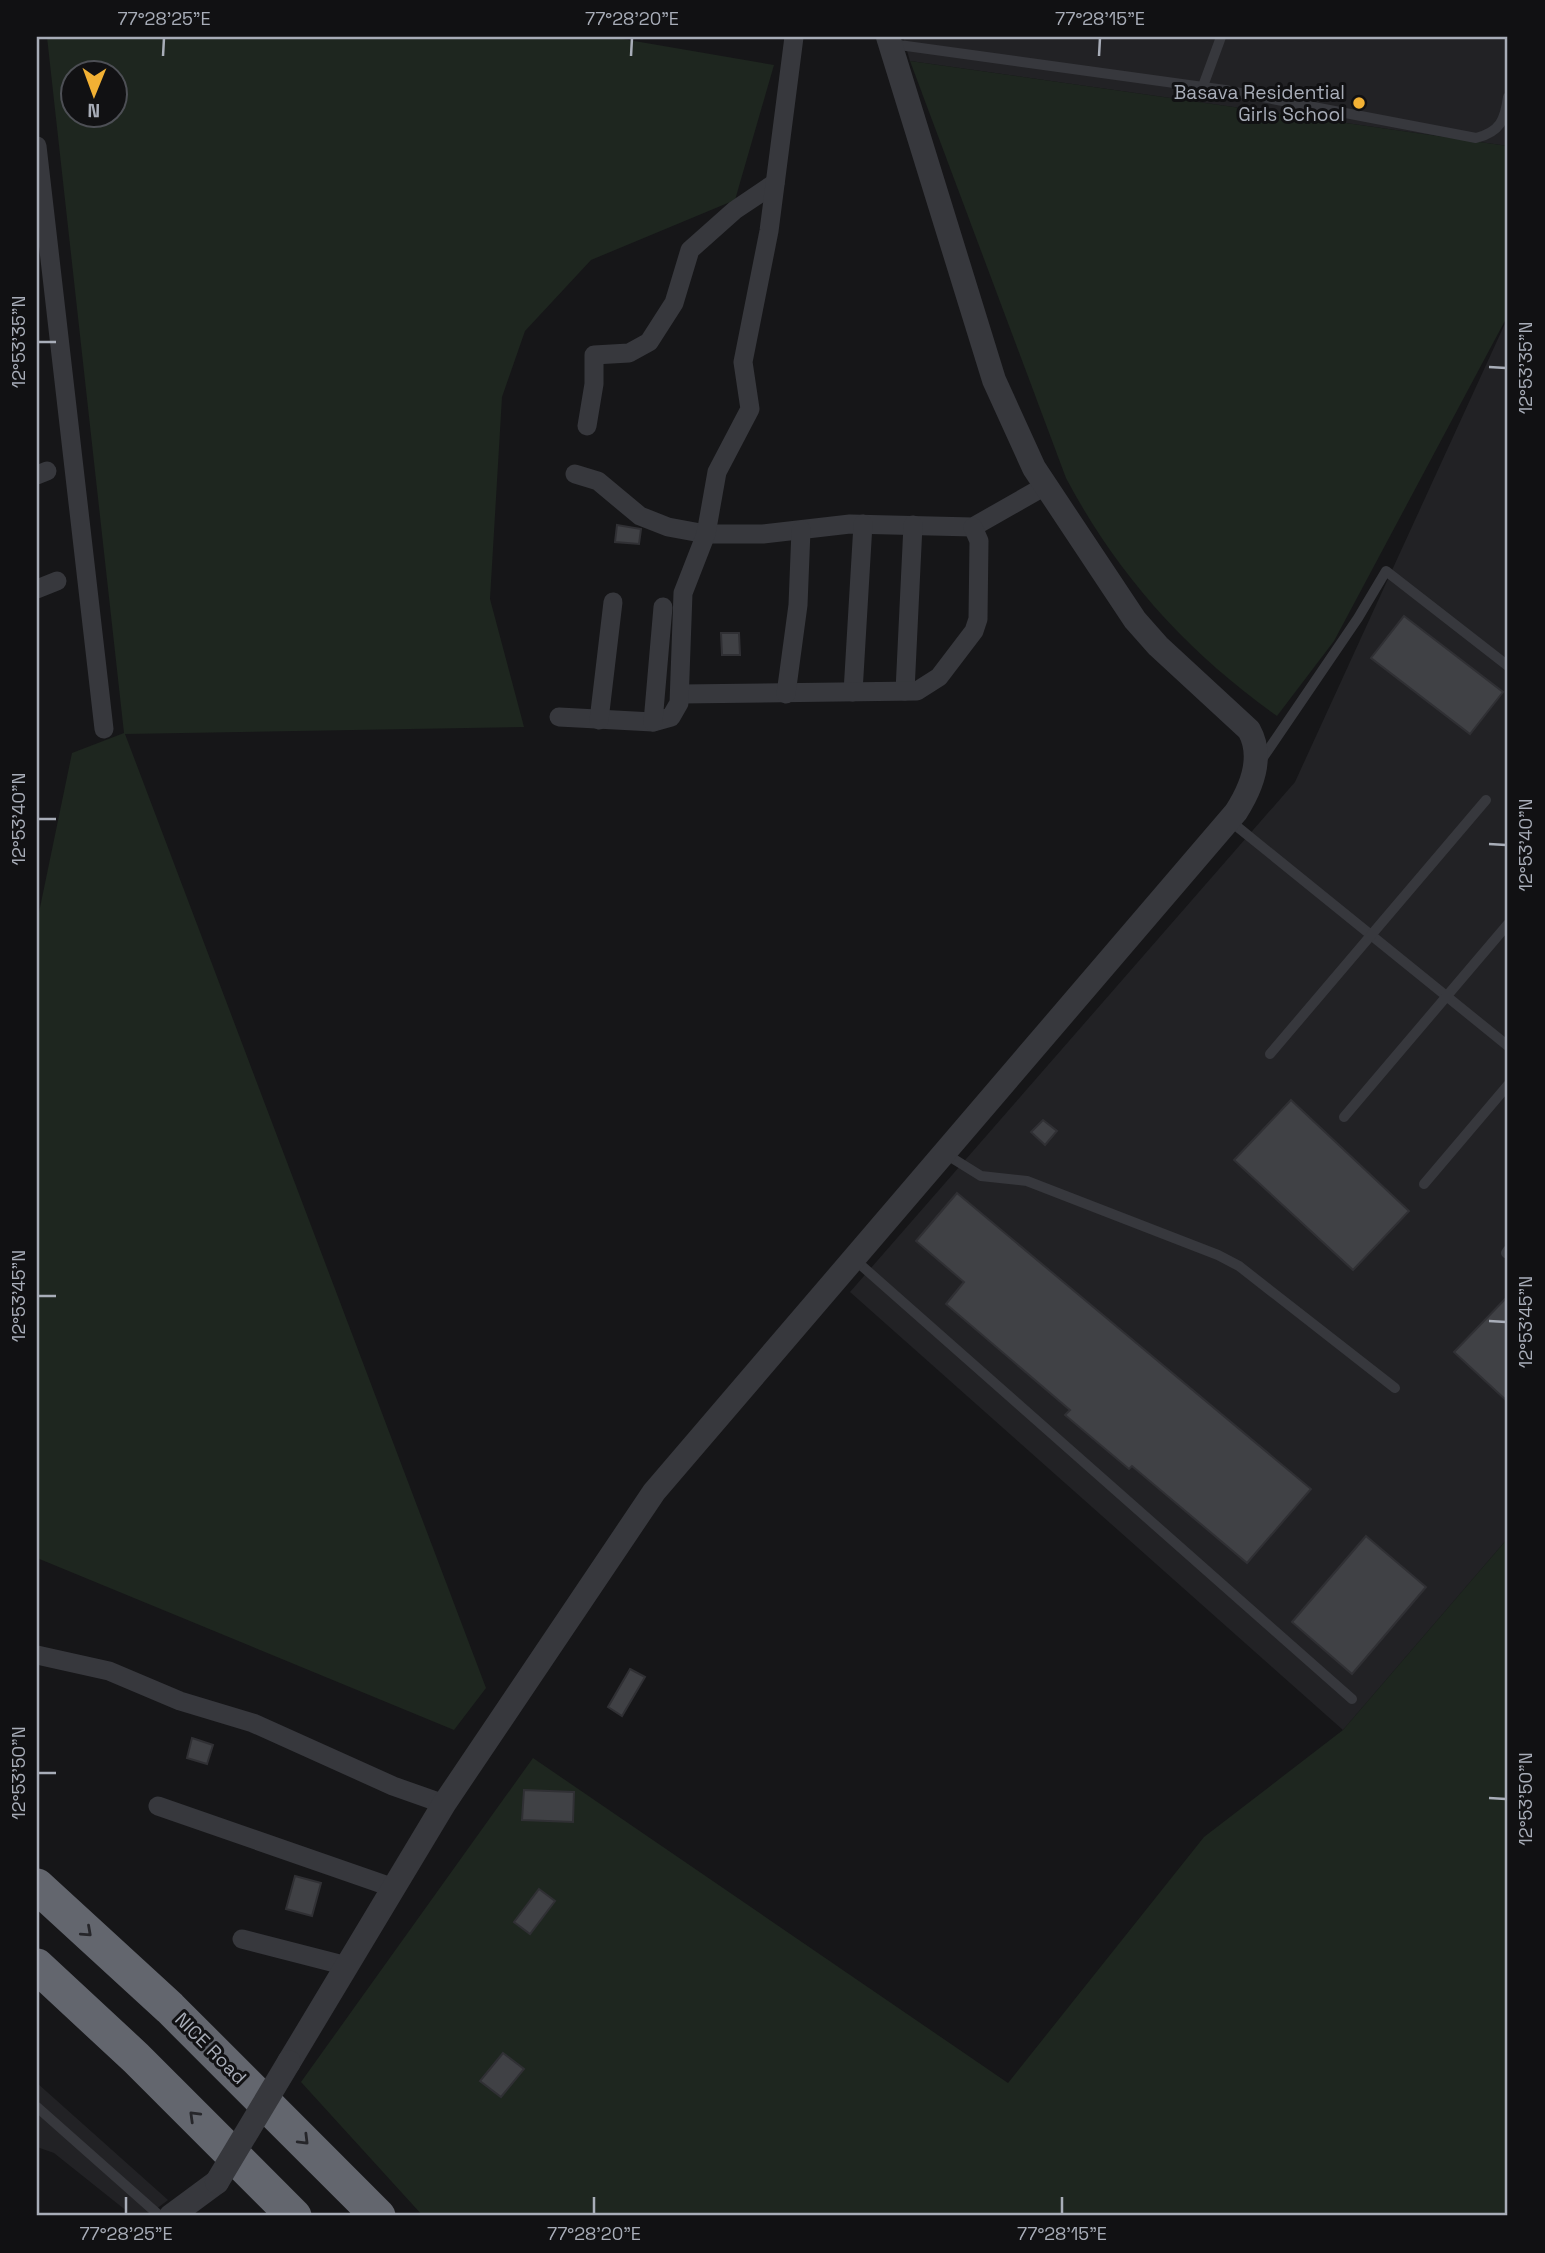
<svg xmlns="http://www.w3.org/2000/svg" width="1545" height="2253" font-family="'Space Grotesk',sans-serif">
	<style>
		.built { fill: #222225 }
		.green { fill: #1e261f; fill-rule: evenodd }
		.building { fill: #404145; stroke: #303034; stroke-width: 2 }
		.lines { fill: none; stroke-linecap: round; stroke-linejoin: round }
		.service { stroke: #37383d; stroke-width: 10 }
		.minor { stroke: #37383d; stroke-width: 19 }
		.tertiary { stroke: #37383d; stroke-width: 24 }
		.motorway { stroke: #63666e; stroke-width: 35 }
		.tertiary-bridge { stroke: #37383d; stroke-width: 24 }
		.oneway { stroke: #26262a }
		.ticks { fill: none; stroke: #a8adb8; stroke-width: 2.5 }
		.poi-dot { fill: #f2b134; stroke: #111113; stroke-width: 2.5 }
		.labels { text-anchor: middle; stroke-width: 6; stroke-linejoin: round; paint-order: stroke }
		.poi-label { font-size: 19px; fill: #a8adb8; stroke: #111113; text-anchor: end }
		.street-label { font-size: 19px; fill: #a8adb8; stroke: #111113 }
		.neatline { fill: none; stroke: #a8adb8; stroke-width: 2.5 }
		.ticks-label { font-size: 18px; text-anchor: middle; fill: #a8adb8 }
	</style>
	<rect width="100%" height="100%" fill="#161618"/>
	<g class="built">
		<path d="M903,37H1508V146L910,61Z"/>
		<path d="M1508,317V1538L1343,1730L850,1292L1295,782Z"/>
		<path d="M37,2083L168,2200L147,2216H133L54,2153L37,2147Z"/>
	</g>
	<g class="green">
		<path d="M47,37H611L774,65L735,200L591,260L525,331L502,397L490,599L524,727L125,734L486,1688L454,1730L37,1558V922L72,753L124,733ZM74,74H116V116H74Z"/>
		<path d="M910,61L1508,146V315L1334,641L1277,716C1187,652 1118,576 1066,478Z"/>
		<path d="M1508,1538V2216H423L301,2082L533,1758L1008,2083L1204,1837L1343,1730Z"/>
	</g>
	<g class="building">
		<path d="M617,525L641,529L639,544L615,542Z"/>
		<path d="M1404,616L1503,692L1470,734L1371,658Z"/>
		<path d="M721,633H739L740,655H722Z"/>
		<path d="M1291,1100L1409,1211L1353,1270L1234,1160Z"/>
		<path d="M1043,1120L1057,1131L1045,1145L1031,1132Z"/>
		<path d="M957,1193L1311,1489L1247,1563L1132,1466L1129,1469L1065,1415L1070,1410L946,1304L964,1282L916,1241Z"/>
		<path d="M1508,1296V1402L1454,1352Z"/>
		<path d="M1366,1536L1426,1587L1352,1674L1292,1622Z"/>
		<path d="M630,1669L645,1677L622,1716L608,1707Z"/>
		<path d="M192,1738L213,1745L207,1764L187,1758Z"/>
		<path d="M524,1790L574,1792L573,1822L522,1820Z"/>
		<path d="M295,1876L321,1883L312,1916L286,1909Z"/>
		<path d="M539,1889L555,1901L530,1934L514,1922Z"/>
		<path d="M503,2053L524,2069L501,2097L480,2081Z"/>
	</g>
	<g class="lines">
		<g class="service">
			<path d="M892,44L1225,90L1476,138C1500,132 1505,120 1508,97"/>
			<path d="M1203,86L1221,37"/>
			<path d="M1260,762L1358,618L1386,571L1508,666"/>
			<path d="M1229,820L1508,1046"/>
			<path d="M1270,1054L1486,800"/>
			<path d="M1344,1117L1508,924"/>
			<path d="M944,1153L981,1176L1027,1181L1218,1255L1239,1266L1395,1388"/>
			<path d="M1424,1184L1508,1085"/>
			<path d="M1506,1253L1508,1250"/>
			<path d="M854,1259L1352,1699"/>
			<path d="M37,2107L160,2216"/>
		</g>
		<g class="minor">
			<path d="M37,146L104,729"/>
			<path d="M587,426L594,384V355L629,353L649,342L674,303L690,250L735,210L775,183"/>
			<path d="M575,474L598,481L640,516L668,527L706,534H763L850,524L973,527L1045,486"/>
			<path d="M37,475L47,471"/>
			<path d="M37,589L57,581"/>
			<path d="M905,691L913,525"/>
			<path d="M853,692L863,524"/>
			<path d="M681,694L917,691L939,677L974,631L978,619L979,541L973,527"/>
			<path d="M786,694L798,605L801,530"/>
			<path d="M559,717L653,722L671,717L679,703L683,593L706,534L717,472L750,409L743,362L769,231L794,37"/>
			<path d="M599,720L613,602"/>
			<path d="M653,722L663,607"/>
			<path d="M37,1655L109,1671L180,1701L253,1723L393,1786L444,1804"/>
			<path d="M158,1806L394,1888"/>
			<path d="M242,1939L347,1966"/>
		</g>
		<g class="tertiary">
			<path d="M289,2062L444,1804L654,1492L1236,812C1252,787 1264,757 1249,730L1158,646L1135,620L1034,468L994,380L888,37"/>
			<path d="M171,2216L217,2182"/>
		</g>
		<g class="motorway">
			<path d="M37,1886L170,2008L378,2216"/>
			<path d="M37,1966L136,2058L294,2216"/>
		</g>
		<path class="tertiary-bridge" d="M217,2182L289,2062"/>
	</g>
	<defs><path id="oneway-chevron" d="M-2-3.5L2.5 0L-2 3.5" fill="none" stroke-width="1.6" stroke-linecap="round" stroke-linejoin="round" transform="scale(1.75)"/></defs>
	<g class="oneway">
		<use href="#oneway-chevron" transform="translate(87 1932) rotate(42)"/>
		<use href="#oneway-chevron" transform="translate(194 2116) rotate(-136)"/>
		<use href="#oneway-chevron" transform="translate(304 2140) rotate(45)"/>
	</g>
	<path class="ticks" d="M163,56L164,38M631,56L632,38M1099,56L1100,38M38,342H56M1489,367L1506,368M38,819H56M1489,844L1506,845M38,1296H56M1489,1321L1506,1322M38,1773H56M1489,1798L1506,1799M126,2214V2197M594,2214V2197M1062,2214V2197"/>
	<circle class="poi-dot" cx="1359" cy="103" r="7"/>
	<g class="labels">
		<g class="poi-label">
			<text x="1345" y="99">Basava Residential<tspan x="1345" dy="22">Girls School</tspan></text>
		</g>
		<g class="street-label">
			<text transform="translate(211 2048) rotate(45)" y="7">NICE Road</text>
		</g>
	</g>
	<rect width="1545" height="2253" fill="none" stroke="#111113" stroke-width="77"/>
	<g transform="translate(94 94) rotate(181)"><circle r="33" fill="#111113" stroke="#4d4f55" stroke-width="2"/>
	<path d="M0-5L12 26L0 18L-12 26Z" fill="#f2b134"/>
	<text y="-10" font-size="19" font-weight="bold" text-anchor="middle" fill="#a8adb8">N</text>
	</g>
	<rect x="38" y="38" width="1468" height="2176" class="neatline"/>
	<g class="ticks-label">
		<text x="164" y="25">77°28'25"E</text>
		<text x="632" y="25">77°28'20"E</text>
		<text x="1100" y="25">77°28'15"E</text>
		<text transform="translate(19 342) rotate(-90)" y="6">12°53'35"N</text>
		<text transform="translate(1526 368) rotate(-90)" y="6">12°53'35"N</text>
		<text transform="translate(19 819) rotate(-90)" y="6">12°53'40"N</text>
		<text transform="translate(1526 845) rotate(-90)" y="6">12°53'40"N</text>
		<text transform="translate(19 1296) rotate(-90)" y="6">12°53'45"N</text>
		<text transform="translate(1526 1322) rotate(-90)" y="6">12°53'45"N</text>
		<text transform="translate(19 1773) rotate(-90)" y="6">12°53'50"N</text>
		<text transform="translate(1526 1799) rotate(-90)" y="6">12°53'50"N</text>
		<text x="126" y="2240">77°28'25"E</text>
		<text x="594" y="2240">77°28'20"E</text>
		<text x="1062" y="2240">77°28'15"E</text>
	</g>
</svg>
